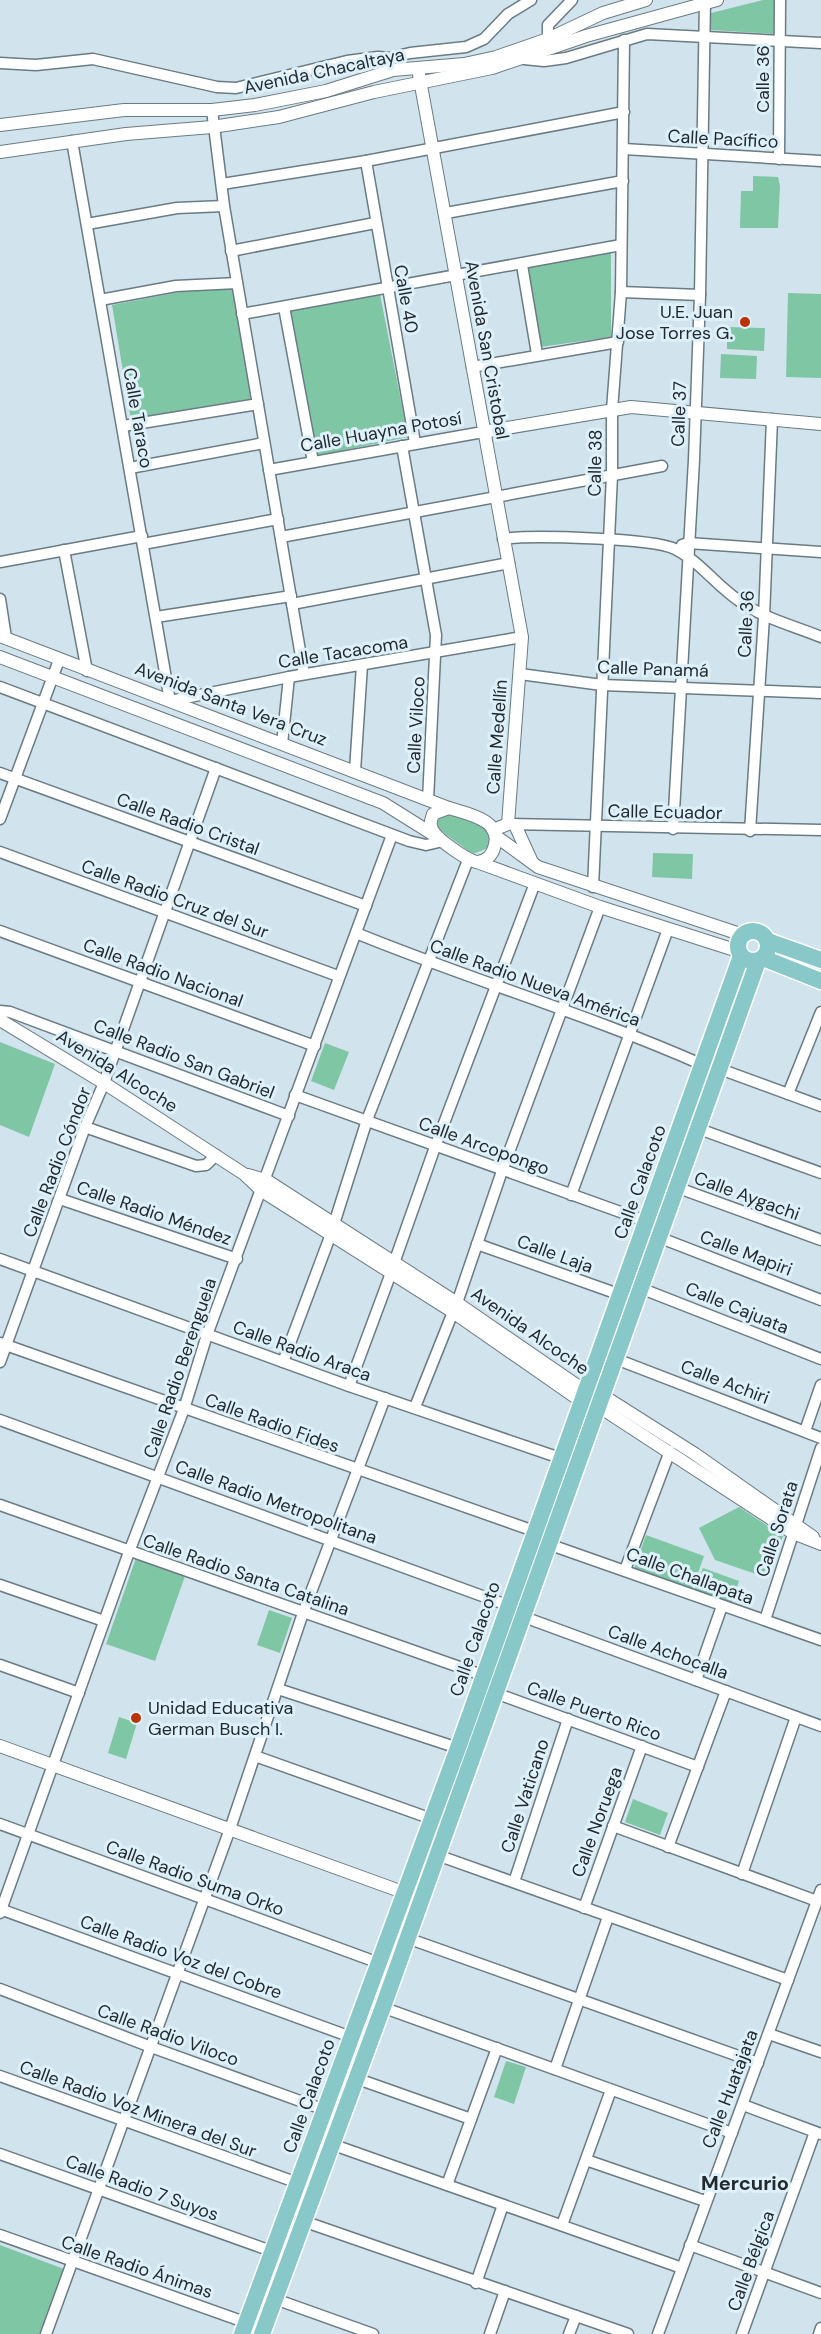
<svg xmlns="http://www.w3.org/2000/svg" width="821" height="2334" font-family="'DM Sans',sans-serif">
	<style>
		.green { fill: #7fc6a5 }
		.lines { fill: none; stroke-linecap: round; stroke-linejoin: round }
		.minor-casing { stroke: #6a7b84; stroke-width: 13 }
		.tertiary-casing { stroke: #6a7b84; stroke-width: 14 }
		.primary-casing { stroke: #fff; stroke-width: 19 }
		.minor { stroke: #fff; stroke-width: 10 }
		.tertiary { stroke: #fff; stroke-width: 12 }
		.primary { stroke: #88c8c9; stroke-width: 16 }
		.poi-dot { fill: #ba3200; stroke: #def1fb; stroke-width: 2 }
		.labels { text-anchor: middle; stroke-width: 6; stroke-linejoin: round; paint-order: stroke }
		.street-label { font-size: 18px; fill: #232a2e; stroke: #def1fb }
		.poi-label { font-size: 18px; fill: #232a2e; stroke: #def1fb; text-anchor: end }
		.neighbourhood-label { font-size: 20px; font-weight: bold; fill: #232a2e; stroke: #def1fb }
	</style>
	<rect width="100%" height="100%" fill="#d1e4ed"/>
	<g class="green">
		<path d="M763,0H774V34L711,30V13Z"/>
		<path d="M753,176L778,177L780,186L778,228H740L741,191H753Z"/>
		<path d="M611,251V337L540,347L526,268Z"/>
		<path d="M232,289L251,399L131,420L112,305L180,292Z"/>
		<path d="M788,293L821,294V378L786,377Z"/>
		<path d="M380,294L408,437L316,456L288,310Z"/>
		<path d="M727,327L765,328L764,351L727,349Z"/>
		<path d="M721,354L757,356L756,379L720,378Z"/>
		<path d="M449,814L483,826L490,837L488,848L473,854L440,830L437,824L439,817Z"/>
		<path d="M653,853L693,854L692,879L652,877Z"/>
		<path d="M0,1042L55,1064L29,1137L0,1125Z"/>
		<path d="M325,1043L349,1052L334,1090L311,1081Z"/>
		<path d="M739,1507L783,1536L768,1578L715,1560L699,1528Z"/>
		<path d="M646,1535L704,1556L692,1590L634,1569Z"/>
		<path d="M136,1558L185,1576L155,1661L106,1644Z"/>
		<path d="M703,1568L739,1581L731,1605L694,1591Z"/>
		<path d="M269,1610L292,1618L280,1653L257,1645Z"/>
		<path d="M119,1717L137,1723L126,1759L108,1753Z"/>
		<path d="M633,1799L668,1813L660,1835L625,1822Z"/>
		<path d="M506,2061L526,2067L514,2104L494,2097Z"/>
		<path d="M0,2245L64,2269L40,2334H0Z"/>
	</g>
	<g class="lines">
		<defs>
			<g id="minor">
				<path d="M548,39V25L572,0"/>
				<path d="M524,59L544,61L566,58L647,34L821,43"/>
				<path d="M0,63L36,65L93,59L217,87L236,88L347,61L378,57L389,58L410,53L466,47L484,39L508,14L531,0"/>
				<path d="M212,110L224,206L304,674"/>
				<path d="M72,141L170,701L289,677L522,637"/>
				<path d="M624,149L821,161"/>
				<path d="M779,159L780,0"/>
				<path d="M366,161L415,443"/>
				<path d="M222,184L366,161L624,112"/>
				<path d="M446,213L623,181"/>
				<path d="M87,224L177,208L224,206"/>
				<path d="M231,251L375,223"/>
				<path d="M522,265L537,354"/>
				<path d="M621,292L700,295"/>
				<path d="M100,300L176,286L237,283"/>
				<path d="M284,307L313,462"/>
				<path d="M242,314L621,245"/>
				<path d="M472,367L618,342"/>
				<path d="M123,426L258,404"/>
				<path d="M402,446L436,635L428,800"/>
				<path d="M130,468L264,443"/>
				<path d="M269,470L483,432"/>
				<path d="M281,537L662,466"/>
				<path d="M503,539C530,535 653,538 675,549C699,561 716,585 738,600C764,619 792,625 821,637"/>
				<path d="M143,544L278,519"/>
				<path d="M682,545L688,543L821,552"/>
				<path d="M64,550L87,671"/>
				<path d="M0,562L142,536"/>
				<path d="M0,599L6,638"/>
				<path d="M292,604L509,563"/>
				<path d="M156,617L291,596"/>
				<path d="M520,674L602,685L821,693"/>
				<path d="M0,687L409,841L426,845L443,841"/>
				<path d="M282,744L289,677"/>
				<path d="M355,771L362,665"/>
				<path d="M0,773L366,906"/>
				<path d="M0,819L59,660"/>
				<path d="M509,824L821,830"/>
				<path d="M673,829L694,460L700,295L705,0"/>
				<path d="M750,831L764,617L772,419"/>
				<path d="M0,852L338,976"/>
				<path d="M593,887L612,475V410L621,292L624,40"/>
				<path d="M0,931L315,1046"/>
				<path d="M356,933C471,980 590,1015 703,1065"/>
				<path d="M0,1011L10,1012L289,1116"/>
				<path d="M720,1069L821,1106"/>
				<path d="M788,1094L821,1012"/>
				<path d="M295,1095L651,1223"/>
				<path d="M85,1127L196,1166L206,1165L216,1155"/>
				<path d="M699,1129L821,1173"/>
				<path d="M673,1186L821,1240"/>
				<path d="M571,1195L668,929"/>
				<path d="M60,1199L237,1259"/>
				<path d="M334,1224L367,1120L468,860"/>
				<path d="M658,1237L821,1300"/>
				<path d="M477,1244L621,1295"/>
				<path d="M0,1259L349,1386L560,1458"/>
				<path d="M394,1263L435,1147L535,883"/>
				<path d="M640,1288L821,1359"/>
				<path d="M457,1303L502,1171L600,907"/>
				<path d="M0,1343L534,1531"/>
				<path d="M616,1359L821,1438"/>
				<path d="M0,1362L85,1127L104,1083L216,768"/>
				<path d="M283,1362L331,1234"/>
				<path d="M349,1386L391,1273"/>
				<path d="M415,1407L453,1312"/>
				<path d="M0,1420L507,1605L524,1617L821,1726"/>
				<path d="M805,1431L821,1385"/>
				<path d="M0,1505L482,1675"/>
				<path d="M548,1544L821,1640"/>
				<path d="M625,1570L670,1451"/>
				<path d="M0,1585L104,1621"/>
				<path d="M765,1620L821,1448"/>
				<path d="M0,1665L79,1693"/>
				<path d="M696,1680L722,1606"/>
				<path d="M278,1689L458,1748"/>
				<path d="M490,1691L698,1767"/>
				<path d="M255,1756L432,1819"/>
				<path d="M0,1824L379,1963"/>
				<path d="M613,1826L817,1901"/>
				<path d="M668,1847L726,1691"/>
				<path d="M437,1855L788,1980"/>
				<path d="M742,1874L796,1717"/>
				<path d="M514,1882L568,1719"/>
				<path d="M584,1908L642,1746"/>
				<path d="M0,1909L351,2037"/>
				<path d="M0,1913L129,1552L184,1409L207,1335L392,835"/>
				<path d="M407,1938L758,2063"/>
				<path d="M0,1989L151,2047L325,2110"/>
				<path d="M365,2001L732,2133"/>
				<path d="M769,2034L821,2052"/>
				<path d="M555,2069L608,1917"/>
				<path d="M0,2076L298,2183"/>
				<path d="M355,2078L471,2119"/>
				<path d="M743,2105L821,2134"/>
				<path d="M331,2144L682,2268"/>
				<path d="M0,2154L274,2252"/>
				<path d="M586,2160L705,2201"/>
				<path d="M447,2185L497,2048"/>
				<path d="M300,2220L628,2334"/>
				<path d="M562,2225L611,2090"/>
				<path d="M0,2235L264,2329"/>
				<path d="M690,2245L821,2293"/>
				<path d="M476,2283L503,2205"/>
				<path d="M275,2299L373,2334"/>
				<path d="M46,2334L230,1829L303,1613L385,1398"/>
				<path d="M490,2334L505,2291"/>
				<path d="M569,2334L576,2316"/>
				<path d="M658,2334L821,1890"/>
				<path d="M742,2334L815,2132"/>
				<path d="M819,2334L821,2328"/>
			</g>
			<g id="tertiary">
				<path d="M418,69L522,637L508,824L493,830"/>
				<path d="M0,125L124,110H212L255,105L326,91L393,70L464,64L496,57L548,39L603,13L646,0"/>
				<path d="M0,152L126,134L212,127L279,117L374,92L492,68L586,36L717,0"/>
				<path d="M483,432L631,407L821,424"/>
				<path d="M0,636L449,808"/>
				<path d="M0,657L383,803L434,835"/>
				<path d="M449,808C468,814 504,820 494,848C492,855 486,861 478,862C469,862 437,839 433,831C429,825 431,820 433,814Z"/>
				<path d="M515,825L532,862"/>
				<path d="M497,837L538,867L743,935"/>
				<path d="M477,862L600,907L738,951"/>
				<path d="M0,1020L104,1083L244,1174L262,1191L453,1312L581,1401L598,1406L793,1533L821,1544"/>
				<path d="M248,1175L266,1180L457,1303L585,1391L602,1395L695,1454L813,1537"/>
				<path d="M0,1746L411,1895"/>
			</g>
			<g id="primary">
				<circle cx="753" cy="946" r="15"/>
				<path d="M768,941L821,960"/>
				<path d="M763,958L821,981"/>
				<path d="M242,2334L458,1748L741,956"/>
				<path d="M262,2334L383,2007L758,961"/>
			</g>
		</defs>
		<use href="#minor" class="minor-casing"/>
		<use href="#tertiary" class="tertiary-casing"/>
		<use href="#primary" class="primary-casing"/>
		<use href="#minor" class="minor"/>
		<use href="#tertiary" class="tertiary"/>
		<use href="#primary" class="primary"/>
	</g>
	<g class="poi-dot">
		<circle cx="745" cy="322" r="6"/>
		<circle cx="136" cy="1718" r="6"/>
	</g>
	<g class="labels">
		<g class="street-label">
			<text transform="translate(324 71) rotate(-12)" y="6">Avenida Chacaltaya</text>
			<text transform="translate(763 79) rotate(-90)" y="6">Calle 36</text>
			<text transform="translate(723 139) rotate(3)" y="6">Calle Pacífico</text>
			<text transform="translate(406 299) rotate(80)" y="6">Calle 40</text>
			<text transform="translate(487 350) rotate(80)" y="6">Avenida San Cristobal</text>
			<text transform="translate(679 414) rotate(-88)" y="6">Calle 37</text>
			<text transform="translate(138 418) rotate(80)" y="6">Calle Taraco</text>
			<text transform="translate(381 432) rotate(-10)" y="6">Calle Huayna Potosí</text>
			<text transform="translate(595 463) rotate(-89)" y="6">Calle 38</text>
			<text transform="translate(746 624) rotate(-87)" y="6">Calle 36</text>
			<text transform="translate(343 652) rotate(-9)" y="6">Calle Tacacoma</text>
			<text transform="translate(653 669) rotate(2)" y="6">Calle Panamá</text>
			<text transform="translate(231 704) rotate(21)" y="6">Avenida Santa Vera Cruz</text>
			<text transform="translate(416 725) rotate(-87)" y="6">Calle Viloco</text>
			<text transform="translate(497 737) rotate(-86)" y="6">Calle Medellín</text>
			<text transform="translate(665 812) rotate(1)" y="6">Calle Ecuador</text>
			<text transform="translate(188 824) rotate(20)" y="6">Calle Radio Cristal</text>
			<text transform="translate(175 899) rotate(20)" y="6">Calle Radio Cruz del Sur</text>
			<text transform="translate(163 973) rotate(20)" y="6">Calle Radio Nacional</text>
			<text transform="translate(535 983) rotate(20)" y="6">Calle Radio Nueva América</text>
			<text transform="translate(184 1059) rotate(21)" y="6">Calle Radio San Gabriel</text>
			<text transform="translate(117 1071) rotate(32)" y="6">Avenida Alcoche</text>
			<text transform="translate(484 1146) rotate(20)" y="6">Calle Arcopongo</text>
			<text transform="translate(57 1162) rotate(-69)" y="6">Calle Radio Cóndor</text>
			<text transform="translate(640 1182) rotate(-70)" y="6">Calle Calacoto</text>
			<text transform="translate(747 1196) rotate(20)" y="6">Calle Aygachi</text>
			<text transform="translate(154 1213) rotate(19)" y="6">Calle Radio Méndez</text>
			<text transform="translate(746 1253) rotate(21)" y="6">Calle Mapiri</text>
			<text transform="translate(555 1254) rotate(20)" y="6">Calle Laja</text>
			<text transform="translate(737 1308) rotate(22)" y="6">Calle Cajuata</text>
			<text transform="translate(530 1331) rotate(35)" y="6">Avenida Alcoche</text>
			<text transform="translate(302 1351) rotate(20)" y="6">Calle Radio Araca</text>
			<text transform="translate(180 1368) rotate(-71)" y="6">Calle Radio Berenguela</text>
			<text transform="translate(725 1382) rotate(21)" y="6">Calle Achiri</text>
			<text transform="translate(272 1423) rotate(20)" y="6">Calle Radio Fides</text>
			<text transform="translate(276 1502) rotate(20)" y="6">Calle Radio Metropolitana</text>
			<text transform="translate(777 1529) rotate(-72)" y="6">Calle Sorata</text>
			<text transform="translate(246 1575) rotate(19)" y="6">Calle Radio Santa Catalina</text>
			<text transform="translate(690 1576) rotate(20)" y="6">Calle Challapata</text>
			<text transform="translate(475 1639) rotate(-71)" y="6">Calle Calacoto</text>
			<text transform="translate(668 1652) rotate(20)" y="6">Calle Achocalla</text>
			<text transform="translate(594 1711) rotate(20)" y="6">Calle Puerto Rico</text>
			<text transform="translate(525 1796) rotate(-72)" y="6">Calle Vaticano</text>
			<text transform="translate(597 1822) rotate(-70)" y="6">Calle Noruega</text>
			<text transform="translate(195 1878) rotate(20)" y="6">Calle Radio Suma Orko</text>
			<text transform="translate(181 1957) rotate(20)" y="6">Calle Radio Voz del Cobre</text>
			<text transform="translate(168 2035) rotate(20)" y="6">Calle Radio Viloco</text>
			<text transform="translate(730 2089) rotate(-69)" y="6">Calle Huatajata</text>
			<text transform="translate(309 2096) rotate(-70)" y="6">Calle Calacoto</text>
			<text transform="translate(138 2109) rotate(20)" y="6">Calle Radio Voz Minera del Sur</text>
			<text transform="translate(142 2188) rotate(20)" y="6">Calle Radio 7 Suyos</text>
			<text transform="translate(751 2261) rotate(-70)" y="6">Calle Bélgica</text>
			<text transform="translate(137 2267) rotate(19)" y="6">Calle Radio Ánimas</text>
		</g>
		<g class="poi-label">
			<text x="733" y="318">U.E. Juan<tspan x="733" dy="21">Jose Torres G.</tspan></text>
			<text x="148" y="1714" text-anchor="start">Unidad Educativa<tspan x="148" dy="21">German Busch I.</tspan></text>
		</g>
		<g class="neighbourhood-label">
			<text x="745" y="2190">Mercurio</text>
		</g>
	</g>
</svg>
